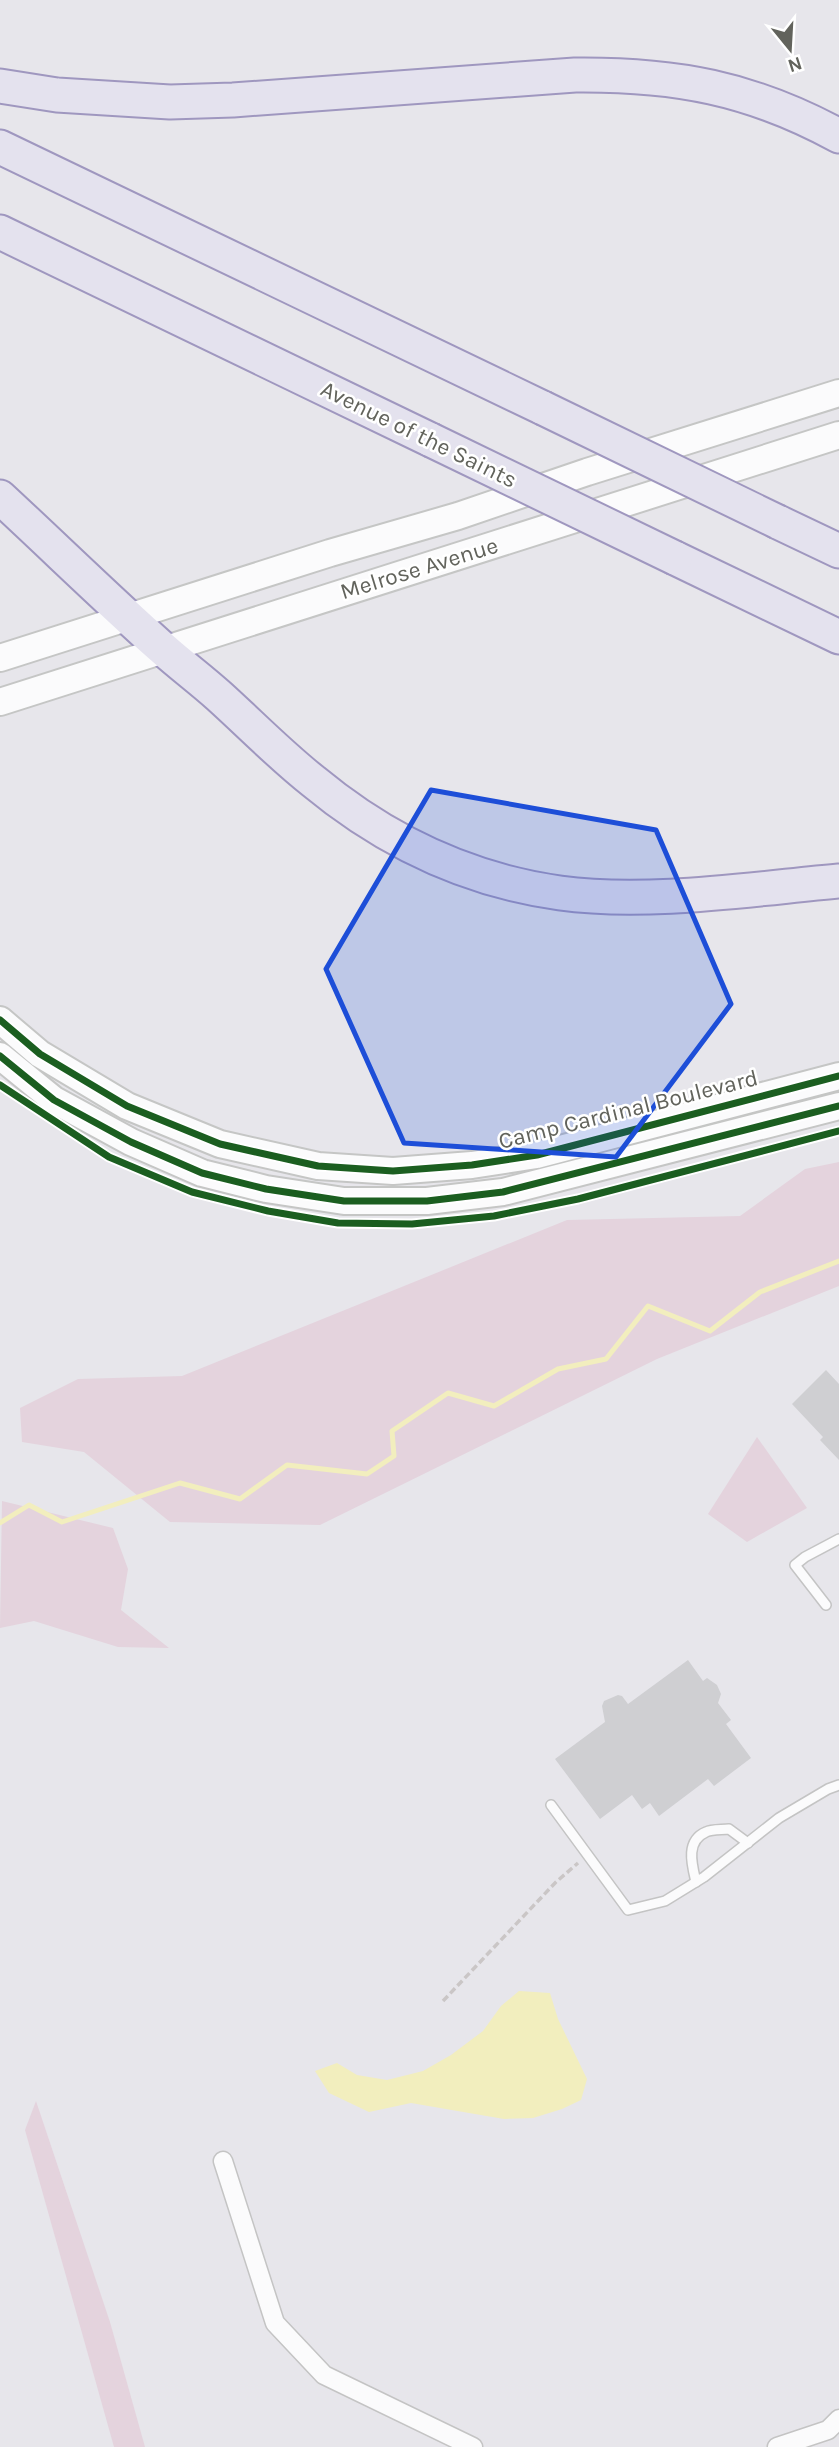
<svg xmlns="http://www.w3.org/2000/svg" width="839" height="2447" font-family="Karla,sans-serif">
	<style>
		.green { fill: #e4d3dd }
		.water { fill: #f2eebe }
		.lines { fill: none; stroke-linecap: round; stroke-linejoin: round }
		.stream { stroke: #f2eebe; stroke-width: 5 }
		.building { fill: #cfcfd2 }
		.lane-casing { stroke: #c4c4c4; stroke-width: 12 }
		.street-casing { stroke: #c4c4c4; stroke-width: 21 }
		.secondary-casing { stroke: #c5c6c5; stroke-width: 30 }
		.highway-casing { stroke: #9f97bf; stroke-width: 37 }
		.path { stroke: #cac6c6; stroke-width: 3.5; stroke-dasharray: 7 3.5; stroke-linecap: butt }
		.lane { stroke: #fbfbfc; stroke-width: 9 }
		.street { stroke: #fbfbfc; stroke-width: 18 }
		.secondary { stroke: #fbfbfc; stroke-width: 26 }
		.highway { stroke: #e4e2ee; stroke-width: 33 }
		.highway-bridge-casing { stroke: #9f97bf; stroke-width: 37; stroke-linecap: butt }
		.highway-bridge { stroke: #e4e2ee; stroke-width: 33 }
		.cycleway-casing { stroke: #fff; stroke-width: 11 }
		.cycleway { stroke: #1b5e20; stroke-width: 7 }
		.marked { fill: #1d4ed8; fill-opacity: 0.2; stroke: #1d4ed8; stroke-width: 5; stroke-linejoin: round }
		.labels { text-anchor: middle; stroke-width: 5; stroke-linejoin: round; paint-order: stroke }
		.street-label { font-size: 23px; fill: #62635c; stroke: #fff }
	</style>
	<rect width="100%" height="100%" fill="#e7e6eb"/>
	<g class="green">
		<path d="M839,1162V1286L657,1359L320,1525L170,1522L84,1452L22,1442L20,1408L78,1379L182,1376L567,1220L740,1216L805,1169Z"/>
		<path d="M757,1437L807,1508L747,1542L708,1514Z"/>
		<path d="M2,1501L113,1528L128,1569L121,1610L169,1648L118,1647L34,1621L0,1628Z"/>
		<path d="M36,2101L110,2322L145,2447H114L25,2130Z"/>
	</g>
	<path class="water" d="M519,1991L550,1993L558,2019L587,2079L581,2100L562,2109L533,2118L504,2119L411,2103L369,2112L329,2093L315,2071L337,2063L357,2075L387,2080L423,2071L451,2055L483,2031L501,2006Z"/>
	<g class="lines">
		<path class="stream" d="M0,1523L29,1505L62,1522L180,1483L240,1499L287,1465L367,1474L394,1456L392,1431L448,1393L494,1406L558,1369L606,1359L648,1306L710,1331L760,1292L839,1261"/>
	</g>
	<g class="building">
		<path d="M826,1370L839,1384V1460L820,1440L823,1437L792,1404Z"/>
		<path d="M688,1660L703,1681L707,1678L717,1685L721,1694L718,1703L731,1720L726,1724L751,1758L714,1786L708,1779L659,1816L650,1803L642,1809L632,1795L600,1819L555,1759L605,1722L602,1706L604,1701L618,1695L622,1696L628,1704Z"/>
	</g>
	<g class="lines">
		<defs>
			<g id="lane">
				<path d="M826,1605L795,1565L805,1557L839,1539"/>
				<path d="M551,1805L628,1910L665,1901L704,1877L779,1818L828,1789L839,1785"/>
				<path d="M696,1882C692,1865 685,1841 706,1832C712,1829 722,1830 729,1829L748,1843"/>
			</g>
			<g id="street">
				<path d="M223,2161L275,2323L324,2375L473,2447"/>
				<path d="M777,2447L828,2430L839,2419"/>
			</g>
			<g id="secondary">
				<path d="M0,658L330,553L458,516L587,472L839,393"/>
				<path d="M0,702L839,435"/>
				<path d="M0,1020L40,1054L127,1106L220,1144L318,1166L393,1171L472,1165L537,1155L839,1076"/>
				<path d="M0,1056L54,1100L131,1142L202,1173L266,1189L344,1201H427L503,1192L839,1106"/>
			</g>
			<g id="highway">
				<path d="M0,86L57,95L170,102L233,100L575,75C675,74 751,88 839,136"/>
				<path d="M0,147L543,408"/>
				<path d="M0,232L431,440"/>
				<path d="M0,497C54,547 107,599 162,648C181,665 200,679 219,696C250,724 280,755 313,781C384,840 467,880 560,893C646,905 751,889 839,881"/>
				<path d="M778,522L839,551"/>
				<path d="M675,558L839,637"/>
			</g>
		</defs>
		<use href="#lane" class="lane-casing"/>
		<use href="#street" class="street-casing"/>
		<use href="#secondary" class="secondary-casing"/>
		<use href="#highway" class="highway-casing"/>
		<path class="path" d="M443,2001L556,1882L578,1863"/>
		<use href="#lane" class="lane"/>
		<use href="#street" class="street"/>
		<use href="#secondary" class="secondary"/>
		<use href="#highway" class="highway"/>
		<defs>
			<g id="highway-bridge">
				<path d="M543,408L778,522"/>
				<path d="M431,440L675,558"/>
			</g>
		</defs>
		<use href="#highway-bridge" class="highway-bridge-casing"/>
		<use href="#highway-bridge" class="highway-bridge"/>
		<defs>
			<g id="cycleway">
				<path d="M0,1020L40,1054L127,1106L220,1144L318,1166L393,1171L472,1165L537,1155L839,1076"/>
				<path d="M0,1056L54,1100L131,1142L202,1173L266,1189L344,1201H427L503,1192L839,1106"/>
				<path d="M0,1085L109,1157L192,1192L268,1211L338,1223L412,1224L494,1216L578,1199L839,1131"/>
			</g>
		</defs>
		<use href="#cycleway" class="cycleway-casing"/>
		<use href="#cycleway" class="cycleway"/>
	</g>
	<path class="marked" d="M431,790L656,830L731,1004L616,1157L404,1143L326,969Z"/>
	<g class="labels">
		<g class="street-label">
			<text transform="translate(419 434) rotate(26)" y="8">Avenue of the Saints</text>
			<text transform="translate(419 568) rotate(-17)" y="8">Melrose Avenue</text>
			<text transform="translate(628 1109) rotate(-14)" y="8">Camp Cardinal Boulevard</text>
		</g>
	</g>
	<g transform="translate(790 49) rotate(162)" stroke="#ffffff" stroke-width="5" paint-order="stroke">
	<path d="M0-5L12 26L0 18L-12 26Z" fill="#62635c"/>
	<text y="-10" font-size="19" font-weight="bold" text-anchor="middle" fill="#62635c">N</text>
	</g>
</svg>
